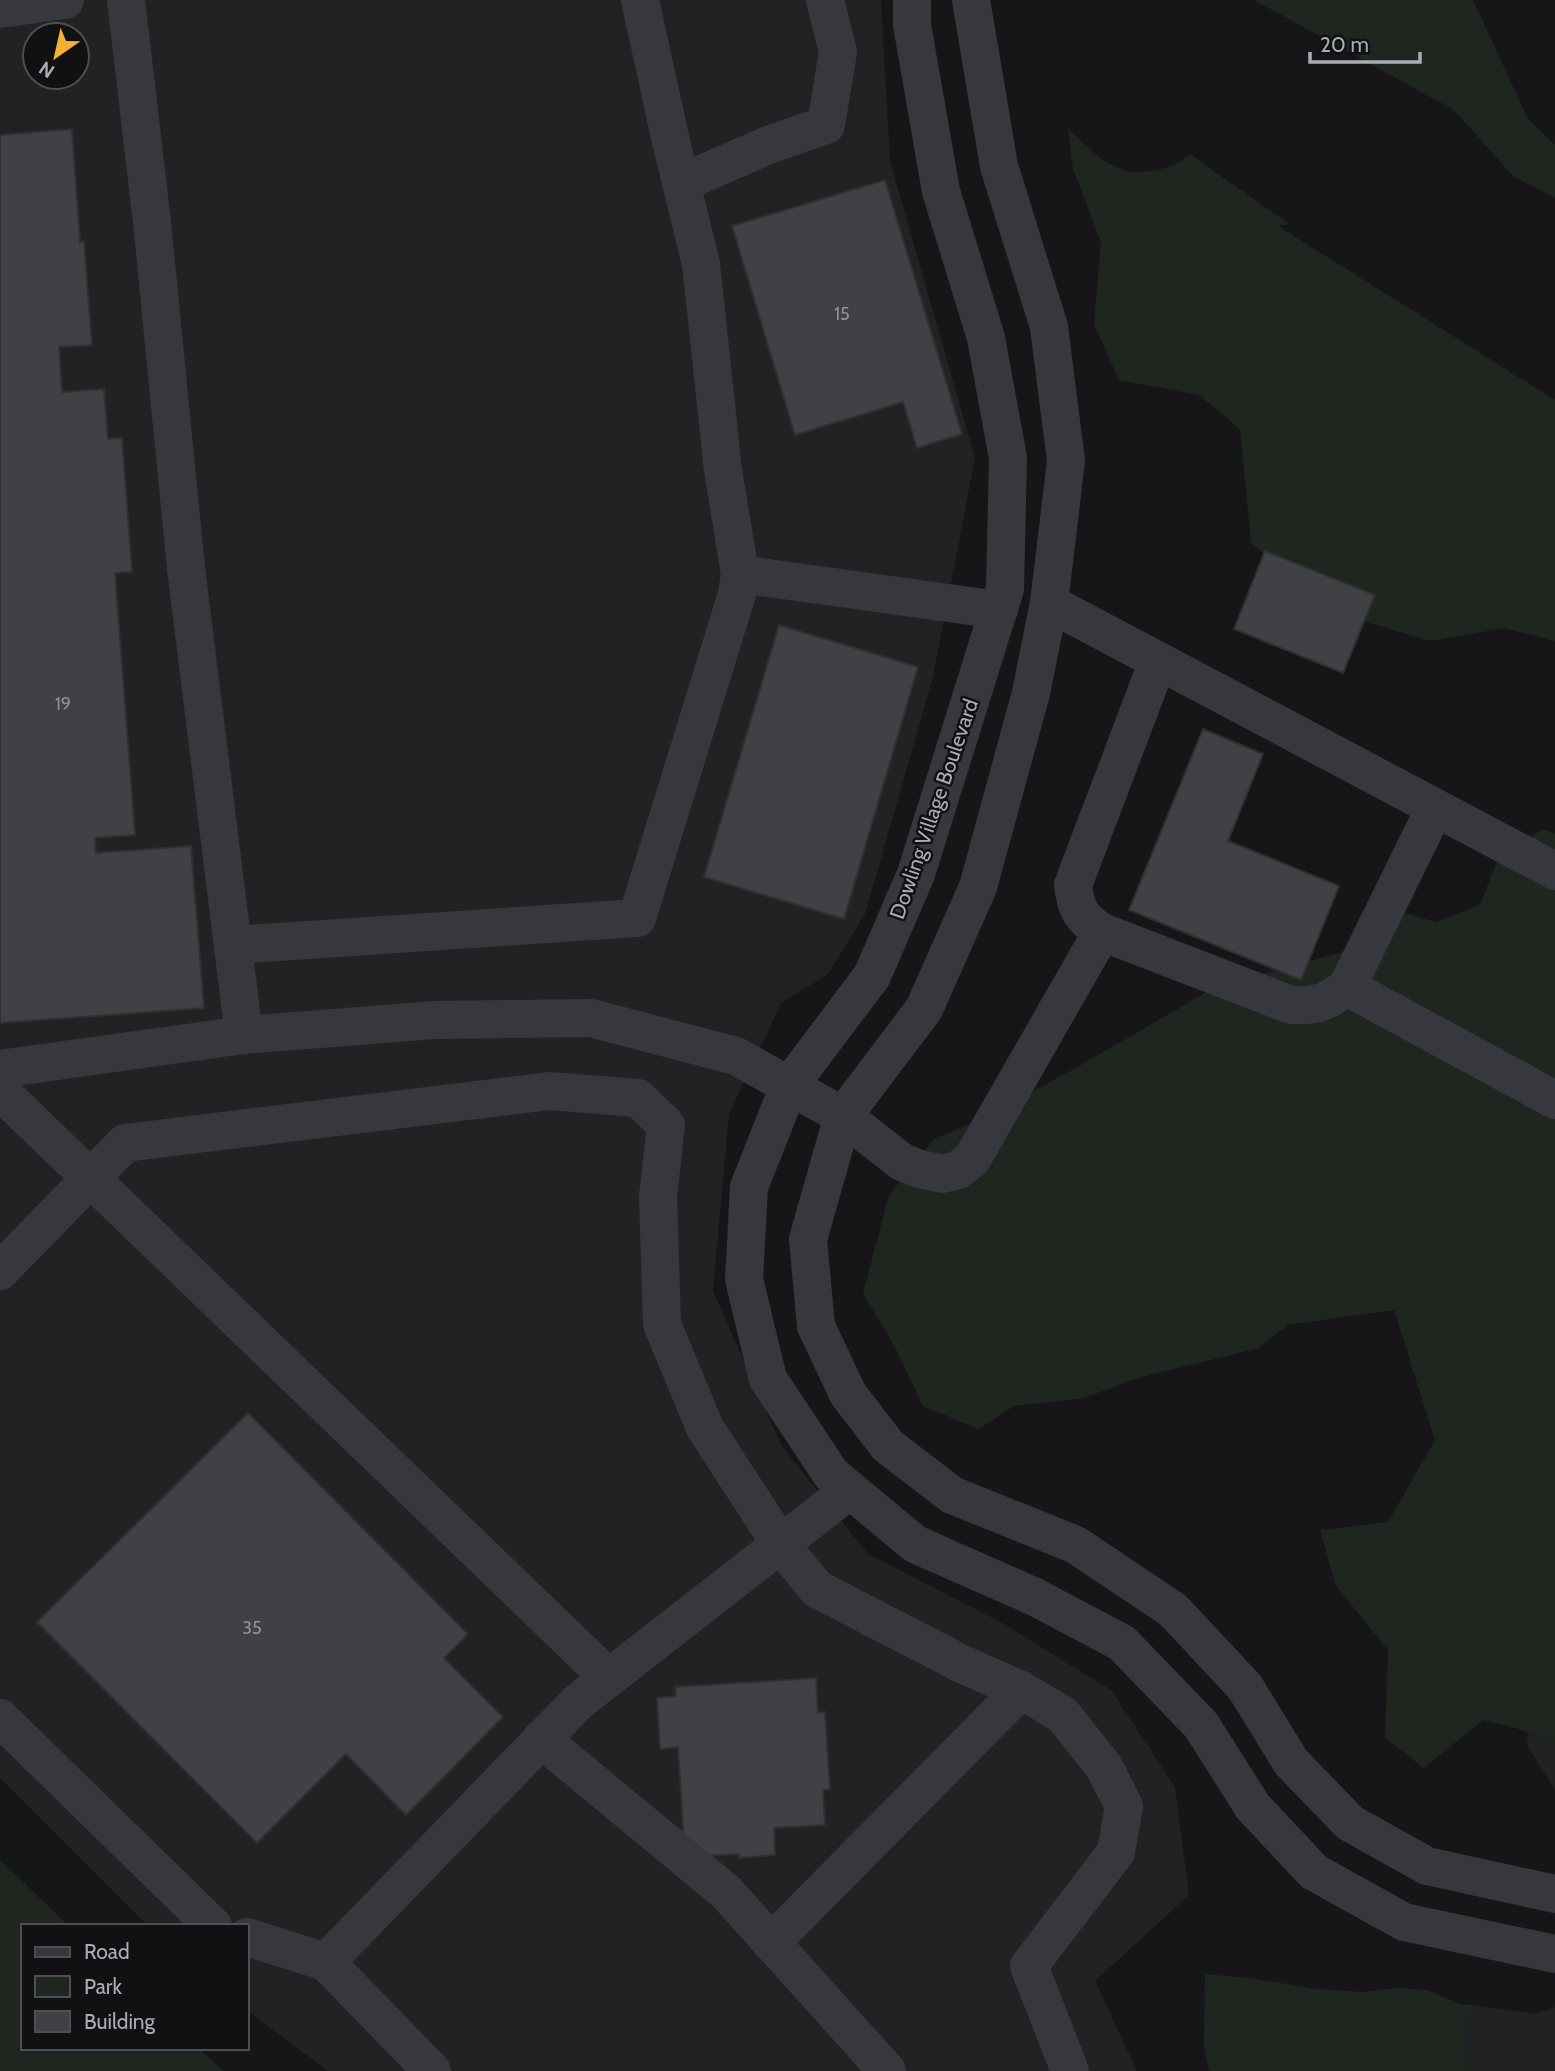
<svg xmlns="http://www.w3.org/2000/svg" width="1555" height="2071" font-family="Cabin,sans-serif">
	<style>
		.built { fill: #222225; fill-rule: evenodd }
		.green { fill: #1e261f }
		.building { fill: #404145; stroke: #303034; stroke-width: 2 }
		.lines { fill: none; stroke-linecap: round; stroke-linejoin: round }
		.minor { stroke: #37383d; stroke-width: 38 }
		.labels { text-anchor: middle; stroke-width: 5; stroke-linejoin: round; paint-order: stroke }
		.number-label { font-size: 18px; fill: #8e929b }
		.street-label { font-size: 21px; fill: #a8adb8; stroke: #111113 }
	</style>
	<rect width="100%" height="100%" fill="#161618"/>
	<g class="built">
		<path d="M0,0H881L890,161L975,458L933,677L865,914L828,974L781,1003L729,1114L713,1291L781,1445L868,1554L997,1620L1111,1690L1175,1787L1189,1895L1095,1981L1137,2071H328L247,2010V1926H148L0,1778ZM35,35H77V77H35Z"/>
		<path d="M1528,1733L1555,1743V1790L1527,1745Z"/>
		<path d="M1480,2006L1536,2014L1555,2007V2071H1471L1465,2029Z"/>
	</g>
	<g class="green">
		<path d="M1254,0H1473L1528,119L1555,145V198L1513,176L1454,110Z"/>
		<path d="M1068,129C1098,155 1113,179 1156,170C1171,167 1178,164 1190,154L1289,224L1278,226L1555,400V641L1504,628L1431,641L1335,613L1251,543L1240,429L1199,395L1119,380L1094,325L1101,242L1073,169Z"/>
		<path d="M1543,829L1555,834V1743L1516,1728L1483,1720L1424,1768L1385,1738L1388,1650L1336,1586L1320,1530L1388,1522L1435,1440L1394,1310L1287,1325L1259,1348L1141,1377L1084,1398L1014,1406L979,1429L923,1406L894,1345L863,1293L889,1195L934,1139L981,1119L1074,1069L1217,986L1365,946L1397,911L1436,922L1480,905L1499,856Z"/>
		<path d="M0,1860L69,1926H23V2048H199L223,2071H0Z"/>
		<path d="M1205,1974L1250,1978L1318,1989L1362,1992L1396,1988L1427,1990L1461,2004L1480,2006L1465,2029L1471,2071H1209L1204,2045Z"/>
	</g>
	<g class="building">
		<path d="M72,129L80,242L84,241L92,345L59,347L62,392L104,389L108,439L122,438L132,572L115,573L135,835L95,838L96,853L191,846L204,1008L0,1023V135Z"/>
		<path d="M885,180L962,434L917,448L903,402L795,435L732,226Z"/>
		<path d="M1265,551L1375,595L1343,673L1234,629Z"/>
		<path d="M779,625L918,667L844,919L704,877Z"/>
		<path d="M1203,729L1263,754L1228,841L1339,886L1301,980L1129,910Z"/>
		<path d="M248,1413L468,1634L444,1658L503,1717L406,1815L346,1754L257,1843L37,1622Z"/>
		<path d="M816,1678L818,1713L825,1712L830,1789L823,1790L825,1825L774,1828L775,1855L739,1858V1854L685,1857L678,1747L660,1749L657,1698L676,1696L675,1687Z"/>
	</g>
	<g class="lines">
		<g class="minor">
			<path d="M126,0L152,222L186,568L244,1035L434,1020L591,1018L736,1056L843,1116L902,1162L920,1169L942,1174L958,1170L972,1159L1102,932"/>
			<path d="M912,0V25L941,191L986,338L1008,458L1005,589L916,874L872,976L789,1086L749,1187L744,1279L768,1379L831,1474L915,1544L1035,1597L1122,1643L1201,1725L1253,1807L1314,1872L1404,1922L1555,1954"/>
			<path d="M971,0L999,166L1049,327L1066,461L1049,603L1031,693L978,887L924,1009L843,1116L808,1239L816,1326L848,1394L888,1446L952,1495L1076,1545L1173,1610L1245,1687L1291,1762L1350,1823L1427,1866L1555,1894"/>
			<path d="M0,9L65,0"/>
			<path d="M681,183L771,144L826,125L838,52L825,0"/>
			<path d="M740,574L999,610"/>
			<path d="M1049,603L1555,871"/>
			<path d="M1158,661L1073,885C1076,910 1081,918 1102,932L1291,1005C1317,1007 1326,1002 1347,987L1555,1100"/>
			<path d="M233,945L637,918L737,594L740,574L723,470L701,264L670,137L640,0"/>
			<path d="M1347,987L1435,808"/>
			<path d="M0,1069L244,1035"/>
			<path d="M0,1091L609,1678"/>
			<path d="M0,1271L125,1143L549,1091L638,1098L666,1125L658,1196L662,1324L705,1428L781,1545L817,1589L962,1664L1021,1690L1063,1715L1104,1767L1124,1806L1116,1852L1029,1966L1070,2071"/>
			<path d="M0,1718L213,1926"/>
			<path d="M541,1739L726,1892L887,2071"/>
			<path d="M247,1937L326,1962L578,1702L850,1490"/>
			<path d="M771,1943L1021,1690"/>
			<path d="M326,1962L432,2071"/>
		</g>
	</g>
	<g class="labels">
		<g class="number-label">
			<text x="842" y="320">15</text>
			<text x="63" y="710">19</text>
			<text x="252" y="1634">35</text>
		</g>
		<g class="street-label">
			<text transform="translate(934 809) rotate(-71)" y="7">Dowling Village Boulevard</text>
		</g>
	</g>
	<rect x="21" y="1924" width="228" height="126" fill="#111113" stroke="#4d4f55" stroke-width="2"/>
	<rect x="35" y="1947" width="35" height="10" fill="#37383d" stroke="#4d4f55" stroke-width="2"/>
	<text x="84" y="1959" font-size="21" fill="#a8adb8">Road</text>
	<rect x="35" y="1976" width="35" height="21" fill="#1e261f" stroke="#4d4f55" stroke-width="2"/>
	<text x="84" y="1994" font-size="21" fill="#a8adb8">Park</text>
	<rect x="35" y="2011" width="35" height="21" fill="#404145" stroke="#4d4f55" stroke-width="2"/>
	<text x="84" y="2029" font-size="21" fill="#a8adb8">Building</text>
	<g transform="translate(56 56) rotate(214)"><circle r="33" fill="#111113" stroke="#4d4f55" stroke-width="2"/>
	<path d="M0-5L12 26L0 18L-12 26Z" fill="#f2b134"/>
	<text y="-10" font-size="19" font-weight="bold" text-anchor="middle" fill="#a8adb8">N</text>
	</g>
	<path d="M1310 52v10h110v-10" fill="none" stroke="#a8adb8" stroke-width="3.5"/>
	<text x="1320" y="52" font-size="21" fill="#a8adb8" stroke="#111113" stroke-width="5" paint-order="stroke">20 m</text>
</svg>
